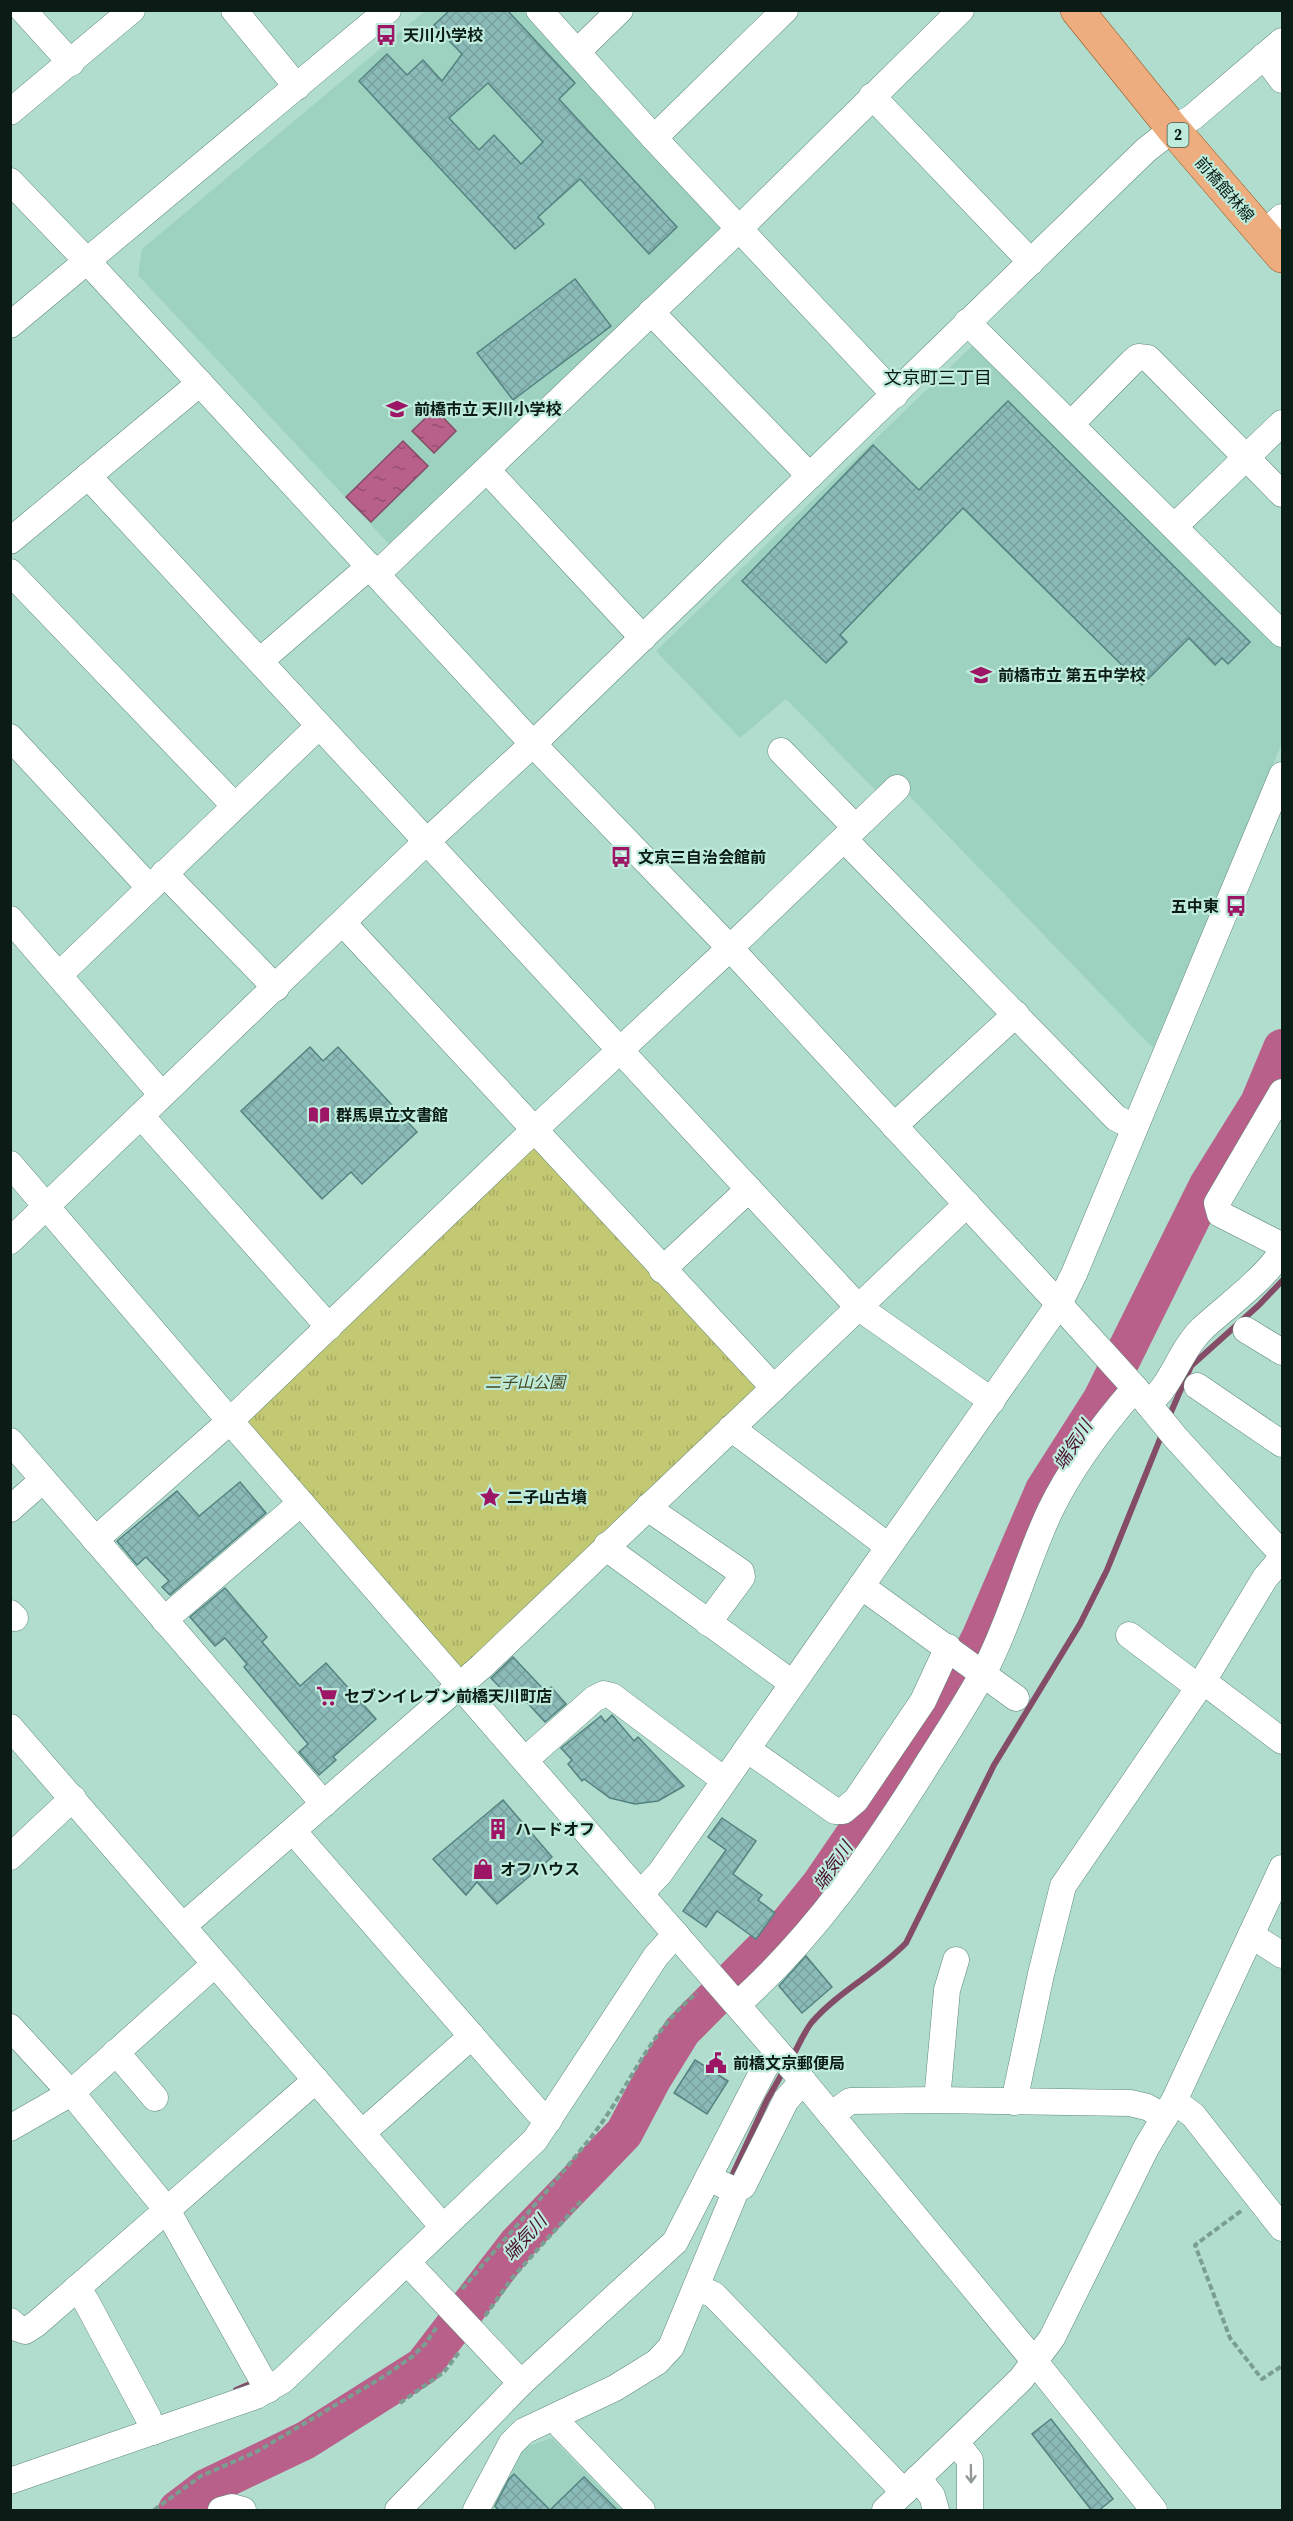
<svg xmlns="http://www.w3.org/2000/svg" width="1293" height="2521" font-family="'Source Serif 4','Noto Sans JP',serif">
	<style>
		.built { fill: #9dd1c0 }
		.grass { fill: url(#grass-tufts) }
		.water { fill: url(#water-ripples); stroke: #854c67; stroke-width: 1.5 }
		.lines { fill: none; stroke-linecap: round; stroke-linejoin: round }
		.stream { stroke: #854c67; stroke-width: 6 }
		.river { stroke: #b9608a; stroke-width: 38 }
		.building { fill: url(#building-cross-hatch); stroke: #548380; stroke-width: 1.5; fill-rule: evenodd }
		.minor-casing { stroke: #5f897b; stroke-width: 27 }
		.major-casing { stroke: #965622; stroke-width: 34 }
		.path { stroke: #7b9e92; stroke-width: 4; stroke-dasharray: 6 3; stroke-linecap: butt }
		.minor { stroke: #fff; stroke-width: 26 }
		.major { stroke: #edad7e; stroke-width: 33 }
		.oneway { stroke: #919996 }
		.labels { text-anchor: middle; stroke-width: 4.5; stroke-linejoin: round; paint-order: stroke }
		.shield { fill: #beebdb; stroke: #415a51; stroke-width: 1.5 }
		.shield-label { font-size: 15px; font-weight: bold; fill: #0b1c16 }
		.poi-label { font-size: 16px; font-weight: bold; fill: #0b1c16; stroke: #beebdb; text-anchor: start }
		.street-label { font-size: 16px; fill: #0b1c16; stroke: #beebdb }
		.park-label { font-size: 16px; font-style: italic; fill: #494b22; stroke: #beebdb }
		.neighbourhood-label { font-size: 18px; fill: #0b1c16; stroke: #beebdb }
		.water-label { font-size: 18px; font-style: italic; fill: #480f2e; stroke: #beebdb }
	</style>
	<defs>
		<pattern id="grass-tufts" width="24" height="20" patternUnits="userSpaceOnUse" patternTransform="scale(1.5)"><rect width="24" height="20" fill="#c3c873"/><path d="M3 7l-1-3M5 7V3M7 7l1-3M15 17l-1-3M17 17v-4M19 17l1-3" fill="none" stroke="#a6ab63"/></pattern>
		<pattern id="water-ripples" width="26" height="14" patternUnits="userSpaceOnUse" patternTransform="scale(1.5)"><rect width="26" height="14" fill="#b9608a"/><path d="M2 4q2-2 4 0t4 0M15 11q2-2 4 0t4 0" fill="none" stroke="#954e70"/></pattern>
		<pattern id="building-cross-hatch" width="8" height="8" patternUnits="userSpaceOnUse" patternTransform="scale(1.5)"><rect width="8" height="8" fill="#8bbbb9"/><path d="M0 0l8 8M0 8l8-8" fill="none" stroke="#77a09e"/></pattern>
	</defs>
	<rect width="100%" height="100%" fill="#b1ddce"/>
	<g class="built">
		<path d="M425,11H531L722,227L389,544L138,275L142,249Z"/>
		<path d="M973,345L1282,649V743L1153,1048L894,780L879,794L786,699L740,738L656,651Z"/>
		<path d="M552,2438L622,2510H482L521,2448Z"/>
	</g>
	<path class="grass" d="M534,1130L774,1388L460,1685L230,1421Z"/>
	<g class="water">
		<path d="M435,409L456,431L434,453L412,431Z"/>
		<path d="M403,441L428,466L371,522L346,497Z"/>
	</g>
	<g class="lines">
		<g class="stream">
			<path d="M1168,1419L1191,1366L1259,1305L1282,1281"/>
			<path d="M791,2059C798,2047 804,2032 812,2022C839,1991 877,1973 906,1943L994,1765L1080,1624L1107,1570L1162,1434"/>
			<path d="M732,2176L767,2100L784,2070"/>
			<path d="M236,2390L257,2381"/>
		</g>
		<path class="river" d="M177,2510L206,2488L306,2440L423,2366L517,2244L624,2133L653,2078L682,2031L790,1922L820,1885L954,1689L981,1636L1044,1490L1102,1399L1208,1185L1259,1103L1282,1048"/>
	</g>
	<g class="building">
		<path d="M450,10H507L575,83L559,99L677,227L649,254L580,179L538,217L544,224L515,249L359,81L387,54L407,75L423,60L442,81L462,54L434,25ZM488,83L543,142L521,164L494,135L479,150L449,118Z"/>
		<path d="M575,279L611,326L513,400L477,353Z"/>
		<path d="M1008,401L1250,642L1228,664L1222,658L1215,665L1189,638L1142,685L963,508L840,635L847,642L826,663L742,581L873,445L919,490Z"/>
		<path d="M310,1047L323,1061L338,1047L417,1132L362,1184L351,1172L322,1199L241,1111Z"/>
		<path d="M240,1482L266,1513L170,1595L162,1587L169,1581L146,1557L137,1565L117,1541L177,1491L199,1516Z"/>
		<path d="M225,1588L267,1637L262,1642L300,1686L326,1663L376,1719L333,1757L336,1760L319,1775L299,1752L308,1744L244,1667L247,1664L225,1638L215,1646L190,1617Z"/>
		<path d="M513,1657L546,1692L551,1687L566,1704L545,1722L522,1697L515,1703L491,1678Z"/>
		<path d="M612,1715L634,1741L638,1737L684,1786L658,1801L635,1804L610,1798L584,1779L582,1781L568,1764L572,1760L561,1748L601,1716L605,1722Z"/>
		<path d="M503,1800L552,1857L497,1904L477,1882L466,1895L433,1859Z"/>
		<path d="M722,1818L756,1841L733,1874L762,1895L758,1900L775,1913L756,1939L717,1911L706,1927L683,1911L726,1850L708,1837Z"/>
		<path d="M806,1956L832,1987L802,2013L779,1986Z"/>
		<path d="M695,2060L728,2081L707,2114L674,2093Z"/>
		<path d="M1051,2419L1113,2499L1098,2511H1092L1032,2434Z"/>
		<path d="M514,2474L550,2510L584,2477L618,2511H500L495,2506L509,2479Z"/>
	</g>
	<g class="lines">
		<defs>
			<g id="minor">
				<path d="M23,10L71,63"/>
				<path d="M234,10L297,87"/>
				<path d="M539,10L654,138L895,395"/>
				<path d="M577,52L620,10"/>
				<path d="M1264,56L1282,80"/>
				<path d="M872,96L1031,262"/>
				<path d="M10,112L132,10"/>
				<path d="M654,138L785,10"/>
				<path d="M10,181L87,261L388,10"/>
				<path d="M1264,233L1282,217"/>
				<path d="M651,312L810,476"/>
				<path d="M967,322L1282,634"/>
				<path d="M10,325L87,261L533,744L730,948L1059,1304L1135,1388L1176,1438L1282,1554"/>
				<path d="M1071,424L1132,362L1138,357L1148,358L1282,494"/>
				<path d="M487,470L643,638"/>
				<path d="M88,476L858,1307L992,1401"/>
				<path d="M1174,527L1282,423"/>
				<path d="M10,541L200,383"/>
				<path d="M10,572L234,805"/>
				<path d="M377,574L740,228L961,10"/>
				<path d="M260,661L370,566"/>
				<path d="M10,737L149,887"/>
				<path d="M781,751L855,827"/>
				<path d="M844,839L1116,1118L1134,1127"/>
				<path d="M164,873L276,988"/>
				<path d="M10,919L162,1095"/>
				<path d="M343,923L774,1388"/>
				<path d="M59,975L319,726"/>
				<path d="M141,1116L329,1327"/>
				<path d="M894,1126L1016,1014"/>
				<path d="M10,1164L230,1421L803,2081L1036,2363L1154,2510"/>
				<path d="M10,1241L426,842L533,744L1146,150L1173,129L1193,117L1282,41"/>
				<path d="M662,1270L749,1189"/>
				<path d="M1246,1330L1282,1352"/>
				<path d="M1197,1386L1282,1444"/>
				<path d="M1148,1404C1173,1384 1179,1351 1202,1329C1218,1313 1280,1268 1281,1247L1273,1241L1220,1214L1217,1203L1282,1092"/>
				<path d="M731,1428L888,1546"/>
				<path d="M10,1441L324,1804"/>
				<path d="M649,1506L655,1513L741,1572L742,1577L708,1623"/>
				<path d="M10,1509L43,1480"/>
				<path d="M95,1540L230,1421L534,1130L730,948L897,788"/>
				<path d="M607,1545L616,1555L792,1683"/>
				<path d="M861,1586L1016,1698"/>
				<path d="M10,1613L15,1618"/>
				<path d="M164,1620L301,1503"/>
				<path d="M1129,1635L1198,1687"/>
				<path d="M1203,1681L1282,1741"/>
				<path d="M10,1727L443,2227"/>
				<path d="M747,1749L835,1811H843L856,1800L923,1701L948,1647"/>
				<path d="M525,1760L594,1699L604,1694L612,1696L724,1780"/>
				<path d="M293,1831L537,2111L549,2120"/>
				<path d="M10,1857L73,1798"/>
				<path d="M641,1893L660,1873L1059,1304L1074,1274L1282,775"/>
				<path d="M183,1926L482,1666L967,1204"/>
				<path d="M1251,1935L1282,1955"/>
				<path d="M738,2004C815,1935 874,1850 928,1763C949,1730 971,1697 989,1662C1013,1613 1027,1560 1050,1511C1071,1467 1103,1425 1135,1388"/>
				<path d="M10,2027L79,2102L167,2210L268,2390"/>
				<path d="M116,2052L155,2098"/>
				<path d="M937,2100L947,1990L956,1960"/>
				<path d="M1174,2101L1193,2115L1282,2228"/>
				<path d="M1014,2102L1041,1974L1063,1886L1203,1681L1265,1578L1282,1558"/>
				<path d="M831,2115L850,2101L937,2100L1130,2103L1147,2107L1165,2117"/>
				<path d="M10,2128L71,2093L215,1964"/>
				<path d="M362,2133L472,2036"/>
				<path d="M733,2191L743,2186L786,2100L803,2081"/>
				<path d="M407,2262L521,2383"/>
				<path d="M696,2287L714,2295L904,2492"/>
				<path d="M77,2288L86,2301L148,2417L153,2432"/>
				<path d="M10,2321L19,2329L25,2331L36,2324L316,2080"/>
				<path d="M557,2416L562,2427L642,2510"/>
				<path d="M956,2443L970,2460V2510"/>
				<path d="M918,2478L932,2496L936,2510"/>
				<path d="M10,2481L256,2396L283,2380L535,2140L656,1956L676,1934"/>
				<path d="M221,2510L232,2507L243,2510"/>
				<path d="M398,2510L521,2383L675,2242L765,2067L778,2053"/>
				<path d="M476,2510L511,2444L524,2431L615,2388L657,2362L671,2347L734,2195L730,2188L708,2178"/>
				<path d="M885,2510L1021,2379L1052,2338L1146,2148L1174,2101L1282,1868"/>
			</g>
			<path id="major" d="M1077,10L1173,129L1282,256"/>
		</defs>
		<use href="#minor" class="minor-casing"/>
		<use href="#major" class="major-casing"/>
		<g class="path">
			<path d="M1241,2211L1195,2245L1230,2338L1262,2379L1282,2366"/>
			<path d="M462,2289C506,2237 553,2186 595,2132C630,2086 650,2030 697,1993"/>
			<path d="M485,2316L513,2277L582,2200"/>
			<path d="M400,2403L444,2372L460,2351"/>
			<path d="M154,2510L201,2476L256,2452L383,2377L413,2356L426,2343L438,2325"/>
		</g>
		<use href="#minor" class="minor"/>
		<use href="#major" class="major"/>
	</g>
	<defs><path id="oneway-shaft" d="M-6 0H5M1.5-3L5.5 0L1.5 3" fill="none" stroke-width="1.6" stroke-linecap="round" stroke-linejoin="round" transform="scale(1.5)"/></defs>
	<use class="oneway" href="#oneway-shaft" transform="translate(971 2474) rotate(89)"/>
	<defs>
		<symbol id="bus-bare" viewBox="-9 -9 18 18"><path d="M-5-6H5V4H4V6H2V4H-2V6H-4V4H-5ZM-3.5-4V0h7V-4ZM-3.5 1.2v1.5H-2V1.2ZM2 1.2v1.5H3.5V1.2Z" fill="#9d1565" stroke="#beebdb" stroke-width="2.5" paint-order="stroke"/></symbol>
		<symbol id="school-bare" viewBox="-9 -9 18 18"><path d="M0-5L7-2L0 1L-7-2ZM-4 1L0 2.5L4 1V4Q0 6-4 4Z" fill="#9d1565" stroke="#beebdb" stroke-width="2.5" paint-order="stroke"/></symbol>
		<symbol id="library-bare" viewBox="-9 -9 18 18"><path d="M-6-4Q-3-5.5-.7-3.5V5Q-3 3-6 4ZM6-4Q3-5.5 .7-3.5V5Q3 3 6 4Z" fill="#9d1565" stroke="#beebdb" stroke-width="2.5" paint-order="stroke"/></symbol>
		<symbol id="sight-bare" viewBox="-9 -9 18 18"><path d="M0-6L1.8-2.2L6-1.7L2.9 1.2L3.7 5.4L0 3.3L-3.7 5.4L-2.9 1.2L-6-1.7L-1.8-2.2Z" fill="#9d1565" stroke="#beebdb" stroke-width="2.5" paint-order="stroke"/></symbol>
		<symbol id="supermarket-bare" viewBox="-9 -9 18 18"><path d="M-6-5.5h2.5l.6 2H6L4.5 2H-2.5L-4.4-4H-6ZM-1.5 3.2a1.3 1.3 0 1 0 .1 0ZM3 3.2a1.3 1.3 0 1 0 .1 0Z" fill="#9d1565" stroke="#beebdb" stroke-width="2.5" paint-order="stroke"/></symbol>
		<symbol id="building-bare" viewBox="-9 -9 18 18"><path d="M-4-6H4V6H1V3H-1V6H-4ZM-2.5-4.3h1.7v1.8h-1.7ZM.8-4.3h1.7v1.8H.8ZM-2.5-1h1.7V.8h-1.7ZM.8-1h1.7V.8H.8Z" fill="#9d1565" stroke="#beebdb" stroke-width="2.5" paint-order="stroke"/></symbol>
		<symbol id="shop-bare" viewBox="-9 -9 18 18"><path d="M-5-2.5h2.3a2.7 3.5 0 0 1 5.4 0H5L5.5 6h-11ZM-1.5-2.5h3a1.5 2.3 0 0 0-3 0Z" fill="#9d1565" stroke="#beebdb" stroke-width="2.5" paint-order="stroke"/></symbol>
		<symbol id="civic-bare" viewBox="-9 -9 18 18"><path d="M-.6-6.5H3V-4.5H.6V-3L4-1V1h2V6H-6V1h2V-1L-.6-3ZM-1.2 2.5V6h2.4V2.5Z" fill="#9d1565" stroke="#beebdb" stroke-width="2.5" paint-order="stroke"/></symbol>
	</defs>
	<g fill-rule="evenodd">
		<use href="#bus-bare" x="371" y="20" width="30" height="30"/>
		<use href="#school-bare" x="382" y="394" width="30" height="30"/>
		<use href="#school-bare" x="966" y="660" width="30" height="30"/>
		<use href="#bus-bare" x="606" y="842" width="30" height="30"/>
		<use href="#bus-bare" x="1221" y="891" width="30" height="30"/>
		<use href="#library-bare" x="304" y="1100" width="30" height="30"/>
		<use href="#sight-bare" x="475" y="1482" width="30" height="30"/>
		<use href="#supermarket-bare" x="312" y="1681" width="30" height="30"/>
		<use href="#building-bare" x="483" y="1814" width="30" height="30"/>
		<use href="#shop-bare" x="468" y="1854" width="30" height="30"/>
		<use href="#civic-bare" x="701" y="2048" width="30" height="30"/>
	</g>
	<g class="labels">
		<rect class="shield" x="1167.5" y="123" width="21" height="24" rx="4.5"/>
		<g class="shield-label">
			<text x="1178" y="140">2</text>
		</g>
		<g class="poi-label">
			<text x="403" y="41">天川小学校</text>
			<text x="414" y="415">前橋市立 天川小学校</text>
			<text x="998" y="681">前橋市立 第五中学校</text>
			<text x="638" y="863">文京三自治会館前</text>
			<text x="1219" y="912" text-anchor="end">五中東</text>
			<text x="336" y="1121">群馬県立文書館</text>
			<text x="507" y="1503">二子山古墳</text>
			<text x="344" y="1702">セブンイレブン前橋天川町店</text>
			<text x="515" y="1835">ハードオフ</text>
			<text x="500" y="1875">オフハウス</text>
			<text x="733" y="2069">前橋文京郵便局</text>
		</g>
		<g class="street-label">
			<text transform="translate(1225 189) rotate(49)" y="6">前橋館林線</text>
		</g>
		<g class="park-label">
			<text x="525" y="1388">二子山公園</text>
		</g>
		<g class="neighbourhood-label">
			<text x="938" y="384">文京町三丁目</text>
		</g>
		<g class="water-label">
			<text transform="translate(1073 1445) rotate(-57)" y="6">端気川</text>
			<text transform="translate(833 1866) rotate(-55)" y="6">端気川</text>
			<text transform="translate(525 2238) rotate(-48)" y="6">端気川</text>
		</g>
	</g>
	<rect width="1293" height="2521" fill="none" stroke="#0b1c16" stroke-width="24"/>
</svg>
